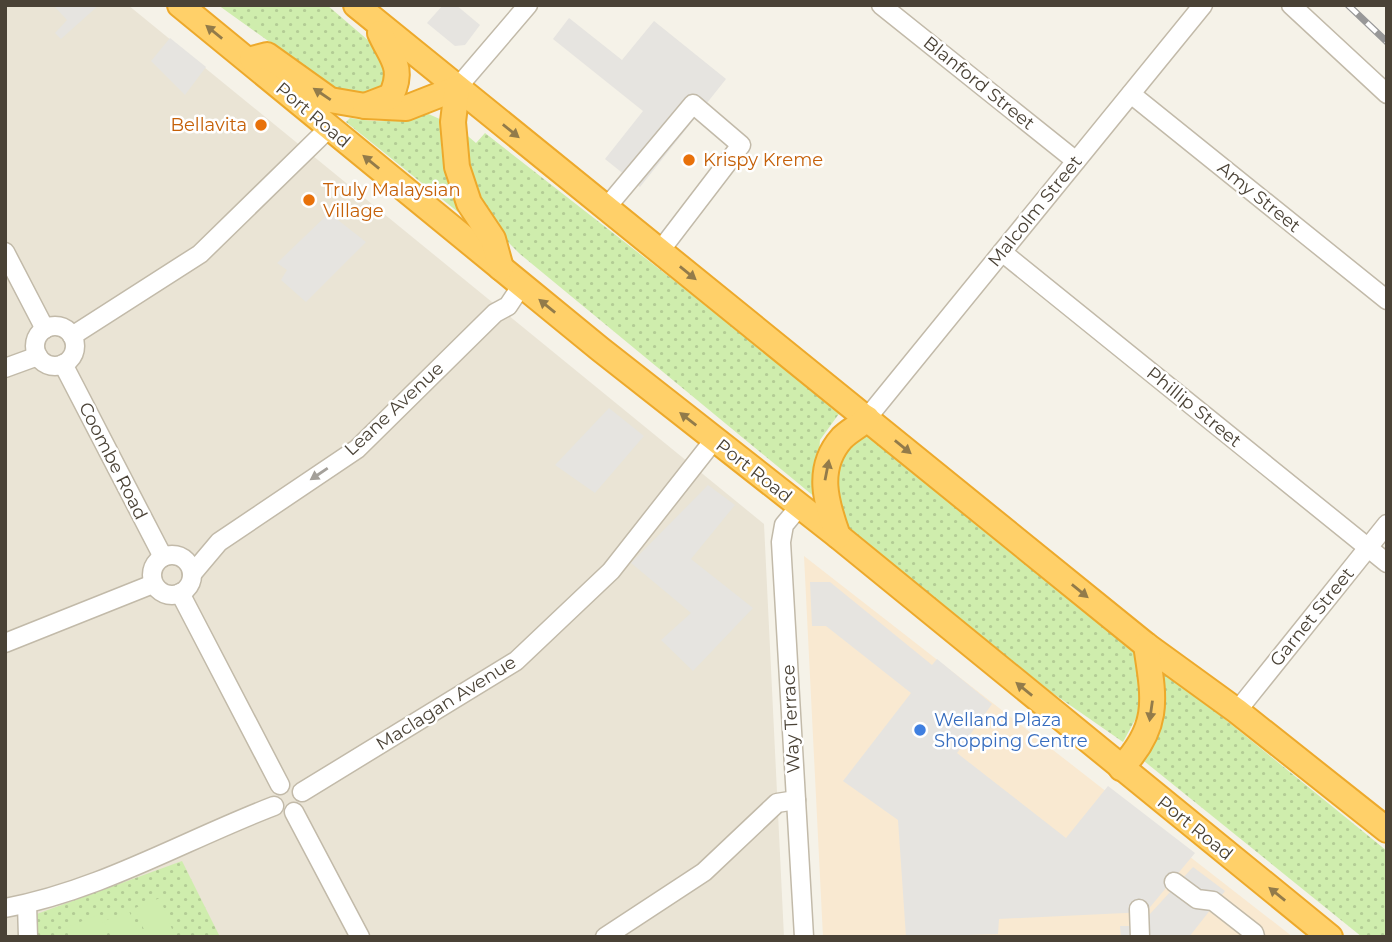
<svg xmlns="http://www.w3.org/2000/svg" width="1392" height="942" font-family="Montserrat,sans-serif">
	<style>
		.residential { fill: #eae4d5 }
		.commercial { fill: #f9e9d1 }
		.grass { fill: url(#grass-dots) }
		.garden { fill: #cfedad }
		.parking { fill: #e6e4e0 }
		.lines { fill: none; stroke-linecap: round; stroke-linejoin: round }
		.minor-casing { stroke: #c2baa9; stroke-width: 21 }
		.highway-casing { stroke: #eda92b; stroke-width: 28 }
		.minor { stroke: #fff; stroke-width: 18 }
		.highway { stroke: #ffd069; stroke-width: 24 }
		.rail-casing { stroke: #989898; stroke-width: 7 }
		.rail { stroke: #fff; stroke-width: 4.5; stroke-dasharray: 13; stroke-linecap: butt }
		.oneway { fill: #927b4a }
		.oneway2 { fill: #a4a09a }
		.food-dot { fill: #e8710a; stroke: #fff; stroke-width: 2.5 }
		.shop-dot { fill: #3f7fe0; stroke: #fff; stroke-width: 2.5 }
		.labels { text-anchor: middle; stroke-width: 5; stroke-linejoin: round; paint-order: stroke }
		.street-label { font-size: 18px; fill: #4a4236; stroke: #fff }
		.food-label { font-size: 18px; fill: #c56008; stroke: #fff; text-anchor: start }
		.shop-label { font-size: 18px; fill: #366cbe; stroke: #fff; text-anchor: start }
	</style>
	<defs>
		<pattern id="grass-dots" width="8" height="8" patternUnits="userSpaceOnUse" patternTransform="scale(1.75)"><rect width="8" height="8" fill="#cfedad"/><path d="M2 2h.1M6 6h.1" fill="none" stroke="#b3cc95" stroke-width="1.8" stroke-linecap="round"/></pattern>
	</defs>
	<rect width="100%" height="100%" fill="#f5f2e8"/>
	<path class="residential" d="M5,5H128L764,524L784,937H5Z"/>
	<path class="commercial" d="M804,556L1293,937H823Z"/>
	<g class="grass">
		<path d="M218,5H327L376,47L386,75L380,88L362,94L338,91Z"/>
		<path d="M424,112L442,120C439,153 444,179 461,209L458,212L346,122L350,118C378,123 397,123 424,112Z"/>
		<path d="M456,126L476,143L485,133L841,411L820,440L816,498L520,254L491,225L468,186Z"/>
		<path d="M867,429L1130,640L1140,661L1141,709L1123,742L1051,692L962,620L863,548L831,502L832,466Z"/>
		<path d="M1157,664L1387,851V937H1362L1139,757Z"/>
		<path d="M182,861L220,937H36L34,915Z"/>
	</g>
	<g class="garden">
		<path d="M160,898L175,937H147L135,908Z"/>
		<path d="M129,911L140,937H111L104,921Z"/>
		<path d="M99,914L108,937H69L66,928Z"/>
	</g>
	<g class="parking">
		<path d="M53,5H99L61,39L55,33L67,20Z"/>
		<path d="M443,5H456L480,25L465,45L455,46L427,23Z"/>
		<path d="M569,18L622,60L654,21L726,79L640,187L605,159L643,111L553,39Z"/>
		<path d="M170,38L206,67L185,95L151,61Z"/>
		<path d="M329,213L366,242L306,302L281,280L287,270L277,263Z"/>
		<path d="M609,408L644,436L595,493L555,465Z"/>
		<path d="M708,485L735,505L691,559L753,608L693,671L661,640L691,613L631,563Z"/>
		<path d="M810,582H830L932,665L937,659L992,704L957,753L1066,838L1108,786L1195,853L1146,912L999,919L998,934L906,937L898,820L843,781L911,693L826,626H812Z"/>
		<path d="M1193,867L1225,891L1189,937H1121L1120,926H1139Z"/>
	</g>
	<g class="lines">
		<defs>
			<g id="minor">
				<path d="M881,5L1076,161"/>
				<path d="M1291,5L1387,94"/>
				<path d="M457,88L528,5"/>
				<path d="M1131,94L1387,300"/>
				<path d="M606,208L693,104L741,145L660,251"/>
				<path d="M5,252L45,329"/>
				<path d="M1002,252L1387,563"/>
				<circle cx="55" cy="346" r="20"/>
				<path d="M72,336L200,254L329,128"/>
				<path d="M63,364L163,557"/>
				<path d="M5,368L38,356"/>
				<path d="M867,418L1203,5"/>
				<path d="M799,507L784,525L781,542L804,937"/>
				<circle cx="172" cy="575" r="20"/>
				<path d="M192,574L219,542L357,449L495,313L508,306L522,285"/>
				<path d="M180,593L280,785"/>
				<path d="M5,643L153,584"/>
				<path d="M1237,711L1387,524"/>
				<path d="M302,792L516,661L611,571L714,440"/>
				<path d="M294,812L360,937"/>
				<path d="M1174,882L1197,899L1213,901L1254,933L1255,937"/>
				<path d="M27,904L28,937"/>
				<path d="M5,908C99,891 185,840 274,806"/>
				<path d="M1139,909L1140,937"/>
				<path d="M605,937L704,872L777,803L796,800"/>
			</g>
			<g id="highway">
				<path d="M180,5L600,349L838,536L1330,937"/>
				<path d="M356,5L1146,645L1237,711L1387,830"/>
				<path d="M252,59L267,55L330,100L365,106L406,108L457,88"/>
				<path d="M457,88L453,122L457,167L469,203L493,239L501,268"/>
				<path d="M365,106L391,96C405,67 391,58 380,33"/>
				<path d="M838,536C826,503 815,468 842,438C850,430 860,426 867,418"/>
				<path d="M1121,768C1161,726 1154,698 1146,645"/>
			</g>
		</defs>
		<use href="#minor" class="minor-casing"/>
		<use href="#highway" class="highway-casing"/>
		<use href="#minor" class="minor"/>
		<use href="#highway" class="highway"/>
		<defs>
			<path id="rail" d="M1348,5L1387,42"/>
		</defs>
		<use href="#rail" class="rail-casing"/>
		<use href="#rail" class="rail"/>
	</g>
	<defs><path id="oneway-solid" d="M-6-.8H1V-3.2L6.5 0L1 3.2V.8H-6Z" transform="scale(1.75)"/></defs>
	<g class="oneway">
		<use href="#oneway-solid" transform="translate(214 32) rotate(-141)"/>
		<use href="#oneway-solid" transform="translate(322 94) rotate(-146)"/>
		<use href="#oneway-solid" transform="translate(511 131) rotate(39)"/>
		<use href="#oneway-solid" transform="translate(371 162) rotate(-141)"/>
		<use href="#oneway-solid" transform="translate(688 273) rotate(39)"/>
		<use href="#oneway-solid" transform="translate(547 306) rotate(-141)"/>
		<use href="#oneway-solid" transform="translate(688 419) rotate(-142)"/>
		<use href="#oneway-solid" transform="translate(903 447) rotate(39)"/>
		<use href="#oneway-solid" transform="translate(827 470) rotate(-79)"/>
		<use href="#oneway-solid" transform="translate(1080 591) rotate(39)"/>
		<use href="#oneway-solid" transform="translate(1024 689) rotate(-141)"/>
		<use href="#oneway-solid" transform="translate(1151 711) rotate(98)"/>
		<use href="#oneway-solid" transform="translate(1277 894) rotate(-141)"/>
	</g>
	<use class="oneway2" href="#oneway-solid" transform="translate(319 474) rotate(146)"/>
	<g class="food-dot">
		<circle cx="261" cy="125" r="7"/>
		<circle cx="689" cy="160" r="7"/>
		<circle cx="309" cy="200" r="7"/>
	</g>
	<circle class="shop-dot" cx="920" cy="730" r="7"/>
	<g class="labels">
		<g class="street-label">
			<text transform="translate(979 83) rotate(39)" y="6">Blanford Street</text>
			<text transform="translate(313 115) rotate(40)" y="6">Port Road</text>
			<text transform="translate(1259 197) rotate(39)" y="6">Amy Street</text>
			<text transform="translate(1035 211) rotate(-51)" y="6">Malcolm Street</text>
			<text transform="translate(1194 407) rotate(39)" y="6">Phillip Street</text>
			<text transform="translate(394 409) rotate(-43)" y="6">Leane Avenue</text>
			<text transform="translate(113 461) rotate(63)" y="6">Coombe Road</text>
			<text transform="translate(754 471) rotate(38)" y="6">Port Road</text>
			<text transform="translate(1312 617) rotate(-51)" y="6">Garnet Street</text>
			<text transform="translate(446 703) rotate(-32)" y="6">Maclagan Avenue</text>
			<text transform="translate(791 719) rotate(-93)" y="6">Way Terrace</text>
			<text transform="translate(1195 828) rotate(39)" y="6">Port Road</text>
		</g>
		<g class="food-label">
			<text x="247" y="131" text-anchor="end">Bellavita</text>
			<text x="703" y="166">Krispy Kreme</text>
			<text x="323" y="196">Truly Malaysian<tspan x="323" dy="21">Village</tspan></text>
		</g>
		<g class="shop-label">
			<text x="934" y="726">Welland Plaza<tspan x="934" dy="21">Shopping Centre</tspan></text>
		</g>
	</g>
	<rect width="1392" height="942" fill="none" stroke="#4a4236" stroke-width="14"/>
</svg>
